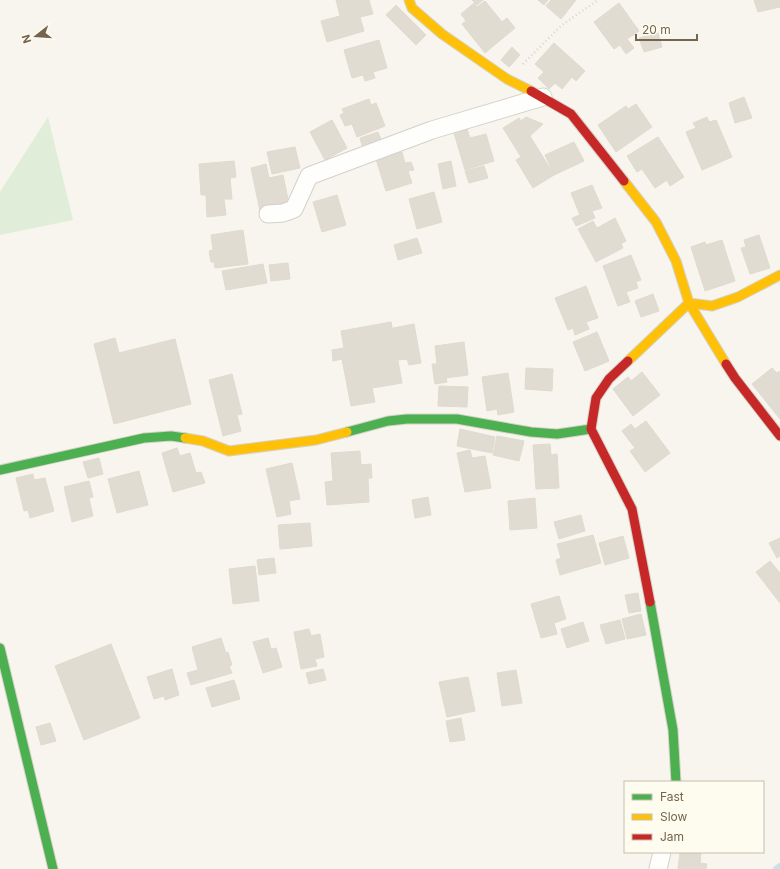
<svg xmlns="http://www.w3.org/2000/svg" width="780" height="869" font-family="Inter,sans-serif">
	<style>
		.green { fill: #e0eed9 }
		.lines { fill: none; stroke-linecap: round; stroke-linejoin: round }
		.stream { stroke: #cfdfe7; stroke-width: 6 }
		.building { fill: #e1dcd2; stroke: #e0dacf }
		.street-casing { stroke: #d4d1c8; stroke-width: 19 }
		.fast-casing { stroke: #d6d1c8; stroke-width: 11 }
		.slow-casing { stroke: #d6d1c8; stroke-width: 11 }
		.jam-casing { stroke: #d6d1c8; stroke-width: 11 }
		.path { stroke: #dad5cf; stroke-width: 2.5; stroke-dasharray: 1 3; stroke-linecap: butt }
		.street { stroke: #fefefc; stroke-width: 17 }
		.fast { stroke: #4caf50; stroke-width: 9 }
		.slow { stroke: #ffc107; stroke-width: 9 }
		.jam { stroke: #c62828; stroke-width: 9 }
	</style>
	<rect width="100%" height="100%" fill="#f7f5ed"/>
	<path class="green" d="M48,117L73,220L0,235V192Z"/>
	<g class="lines">
		<path class="stream" d="M776,869L780,866"/>
	</g>
	<g class="building">
		<path d="M336,0H369L373,14L360,17L364,31L327,42L321,21L340,16Z"/>
		<path d="M472,0H483L477,5Z"/>
		<path d="M538,0H548L544,5Z"/>
		<path d="M551,0H576L561,19L546,6Z"/>
		<path d="M754,0H780V7L758,12Z"/>
		<path d="M485,1L502,22L507,18L515,28L485,53L462,24L466,21L461,14L474,3L477,7Z"/>
		<path d="M619,3L639,31L627,39L634,48L626,54L620,45L614,49L594,22Z"/>
		<path d="M396,5L426,35L416,45L386,15Z"/>
		<path d="M658,33L662,47L644,52L639,38Z"/>
		<path d="M379,40L387,68L373,72L375,78L365,81L363,75L352,78L344,50Z"/>
		<path d="M554,43L585,71L576,81L572,77L562,89L555,83L549,89L538,78L544,72L535,64Z"/>
		<path d="M512,47L520,55L509,67L501,60Z"/>
		<path d="M744,97L752,118L735,123L729,103Z"/>
		<path d="M369,99L371,105L376,103L385,126L357,137L352,124L345,126L340,115L344,113L342,109Z"/>
		<path d="M636,104L652,127L616,152L598,125L626,106L628,109Z"/>
		<path d="M526,117L543,124L530,136L554,175L533,188L516,160L521,157L503,128L519,118L521,121Z"/>
		<path d="M707,117L709,122L716,120L732,157L702,170L686,132L696,128L693,123Z"/>
		<path d="M332,120L347,148L325,160L310,132Z"/>
		<path d="M467,129L470,138L486,134L494,161L465,170L454,133Z"/>
		<path d="M378,132L382,142L363,149L360,138Z"/>
		<path d="M658,137L684,177L670,186L667,180L655,188L642,169L637,172L627,156Z"/>
		<path d="M574,142L584,161L554,175L545,155Z"/>
		<path d="M295,147L300,168L272,174L267,152Z"/>
		<path d="M402,152L405,163L411,162L414,170L408,171L412,183L386,191L376,159Z"/>
		<path d="M234,161L236,177L230,178L232,199H224L226,215L207,217L206,195H201L199,164Z"/>
		<path d="M451,161L456,186L443,189L438,164Z"/>
		<path d="M266,164L269,178L283,175L289,204L260,211L251,168Z"/>
		<path d="M484,166L488,178L469,183L465,171Z"/>
		<path d="M592,185L602,208L592,211L595,218L576,226L572,218L580,215L571,193Z"/>
		<path d="M434,192L442,222L417,229L409,199Z"/>
		<path d="M337,195L346,225L322,232L313,202Z"/>
		<path d="M615,218L626,241L621,244L623,248L596,262L578,229L593,221L597,228Z"/>
		<path d="M243,230L248,264L215,268L214,262H211L209,251L213,250L211,235Z"/>
		<path d="M759,235L770,268L750,274L741,248L746,247L744,240Z"/>
		<path d="M417,238L422,253L398,260L394,245Z"/>
		<path d="M722,240L735,281L705,291L691,247L705,242L706,245Z"/>
		<path d="M631,255L641,280L636,282L638,288L626,292L630,302L618,306L603,266Z"/>
		<path d="M288,263L290,279L271,281L269,265Z"/>
		<path d="M263,264L267,283L226,290L222,271Z"/>
		<path d="M586,286L598,318L586,322L589,329L575,335L573,328L568,330L555,298Z"/>
		<path d="M653,294L659,311L641,317L635,301Z"/>
		<path d="M391,322L402,383L372,388L375,402L351,406L342,359L333,361L332,350L344,348L341,331Z"/>
		<path d="M414,324L421,363L409,365L407,359L399,360L393,328Z"/>
		<path d="M597,332L609,361L585,371L573,342Z"/>
		<path d="M115,338L119,353L175,339L191,404L114,424L94,344Z"/>
		<path d="M464,342L468,375L446,378L447,382L435,384L432,364H437L435,346Z"/>
		<path d="M526,368L553,369L552,391L525,389Z"/>
		<path d="M772,368L777,373L780,371V419L752,384Z"/>
		<path d="M642,372L660,395L633,416L613,389L628,377L631,381Z"/>
		<path d="M508,373L514,412L498,415L497,409L487,411L482,377Z"/>
		<path d="M232,374L242,414L237,415L241,431L223,436L209,380Z"/>
		<path d="M439,386L468,387L467,407L438,406Z"/>
		<path d="M646,421L670,453L645,472L630,451L635,448L622,431L631,424L635,429Z"/>
		<path d="M460,429L495,437L492,453L457,446Z"/>
		<path d="M497,436L524,441L519,461L493,455Z"/>
		<path d="M550,444L551,455L557,454L559,488L536,489L533,445Z"/>
		<path d="M177,448L180,456L190,453L196,473L201,472L205,483L173,492L162,453Z"/>
		<path d="M470,450L472,458L485,456L491,488L465,492L457,453Z"/>
		<path d="M360,451L361,465L371,464L372,478H368L369,502L327,505L325,482L333,481L331,453Z"/>
		<path d="M99,458L103,474L88,478L83,462Z"/>
		<path d="M292,463L300,499L289,501L291,514L277,517L266,469Z"/>
		<path d="M139,471L148,505L117,513L108,479Z"/>
		<path d="M33,474L34,480L45,478L54,511L30,518L28,510L24,511L16,478Z"/>
		<path d="M89,481L93,497L89,498L93,516L72,522L64,487Z"/>
		<path d="M428,497L431,515L415,518L412,500Z"/>
		<path d="M535,498L537,528L510,530L508,501Z"/>
		<path d="M581,515L585,531L559,539L554,522Z"/>
		<path d="M310,523L312,546L280,549L278,525Z"/>
		<path d="M593,535L601,563L560,575L556,560L561,558L557,544Z"/>
		<path d="M623,536L629,558L605,565L599,543Z"/>
		<path d="M780,538V556L777,558L769,543Z"/>
		<path d="M274,558L276,573L259,575L257,560Z"/>
		<path d="M770,561L780,573V603L756,572Z"/>
		<path d="M255,566L259,601L233,604L229,569Z"/>
		<path d="M638,593L641,611L629,613L625,595Z"/>
		<path d="M559,596L566,619L554,623L557,634L541,638L531,604Z"/>
		<path d="M641,614L646,635L627,639L622,619Z"/>
		<path d="M620,620L625,639L606,644L600,625Z"/>
		<path d="M583,622L589,641L567,648L561,629Z"/>
		<path d="M309,629L311,636L320,634L324,657L315,659L317,666L301,669L294,632Z"/>
		<path d="M221,638L226,653L228,652L232,665L229,666L232,673L191,685L187,673L198,670L192,647Z"/>
		<path d="M268,638L271,649L276,648L282,667L263,673L253,642Z"/>
		<path d="M111,644L140,718L84,740L55,666Z"/>
		<path d="M172,669L179,695L165,700L164,696L154,699L147,677Z"/>
		<path d="M323,669L326,680L309,684L306,673Z"/>
		<path d="M516,670L522,703L502,706L497,673Z"/>
		<path d="M468,677L475,711L447,717L439,682Z"/>
		<path d="M234,680L240,699L212,707L206,688Z"/>
		<path d="M461,718L465,740L450,742L446,721Z"/>
		<path d="M50,723L56,741L41,745L36,727Z"/>
		<path d="M680,852H701L700,863L707,864L706,869H678Z"/>
	</g>
	<g class="lines">
		<defs>
			<g id="street">
				<path d="M268,214L283,213L294,209L309,176L432,130L543,97"/>
				<path d="M658,869L662,852"/>
			</g>
			<g id="fast">
				<path d="M347,432L388,421L407,419H457L531,432L557,434L591,429"/>
				<path d="M0,470L144,438L171,436L185,438"/>
				<path d="M650,602L673,730L676,782"/>
				<path d="M0,648L53,869"/>
			</g>
			<g id="slow">
				<path d="M409,0L412,8L442,34L507,79L531,91"/>
				<path d="M624,181L656,222L676,261L689,303L726,364"/>
				<path d="M628,361L689,303L712,306L738,297L780,275"/>
				<path d="M185,438L203,441L229,451L316,440L347,432"/>
			</g>
			<g id="jam">
				<path d="M531,91L571,114L624,181"/>
				<path d="M628,361L609,379L596,398L591,429L632,509L650,602"/>
				<path d="M726,364L735,378L780,436"/>
			</g>
		</defs>
		<use href="#street" class="street-casing"/>
		<use href="#fast" class="fast-casing"/>
		<use href="#slow" class="slow-casing"/>
		<use href="#jam" class="jam-casing"/>
		<path class="path" d="M523,64L562,25L598,0"/>
		<use href="#street" class="street"/>
		<use href="#fast" class="fast"/>
		<use href="#slow" class="slow"/>
		<use href="#jam" class="jam"/>
	</g>
	<rect x="624" y="781" width="140" height="72" fill="#fefbef" stroke="#c7bfaf"/>
	<rect x="632" y="794" width="20" height="6" fill="#4caf50" stroke="#c7bfaf"/>
	<text x="660" y="801" font-size="12" fill="#75644e">Fast</text>
	<rect x="632" y="814" width="20" height="6" fill="#ffc107" stroke="#c7bfaf"/>
	<text x="660" y="821" font-size="12" fill="#75644e">Slow</text>
	<rect x="632" y="834" width="20" height="6" fill="#c62828" stroke="#c7bfaf"/>
	<text x="660" y="841" font-size="12" fill="#75644e">Jam</text>
	<g transform="translate(36 36) rotate(253)" stroke="#fefbef" stroke-width="3" paint-order="stroke">
	<path d="M0-3L7 15L0 10L-7 15Z" fill="#75644e"/>
	<text y="-6" font-size="11" font-weight="bold" text-anchor="middle" fill="#75644e">N</text>
	</g>
	<path d="M636 34v6h61v-6" fill="none" stroke="#75644e" stroke-width="2"/>
	<text x="642" y="34" font-size="12" fill="#75644e" stroke="#fefbef" stroke-width="3" paint-order="stroke">20 m</text>
</svg>
